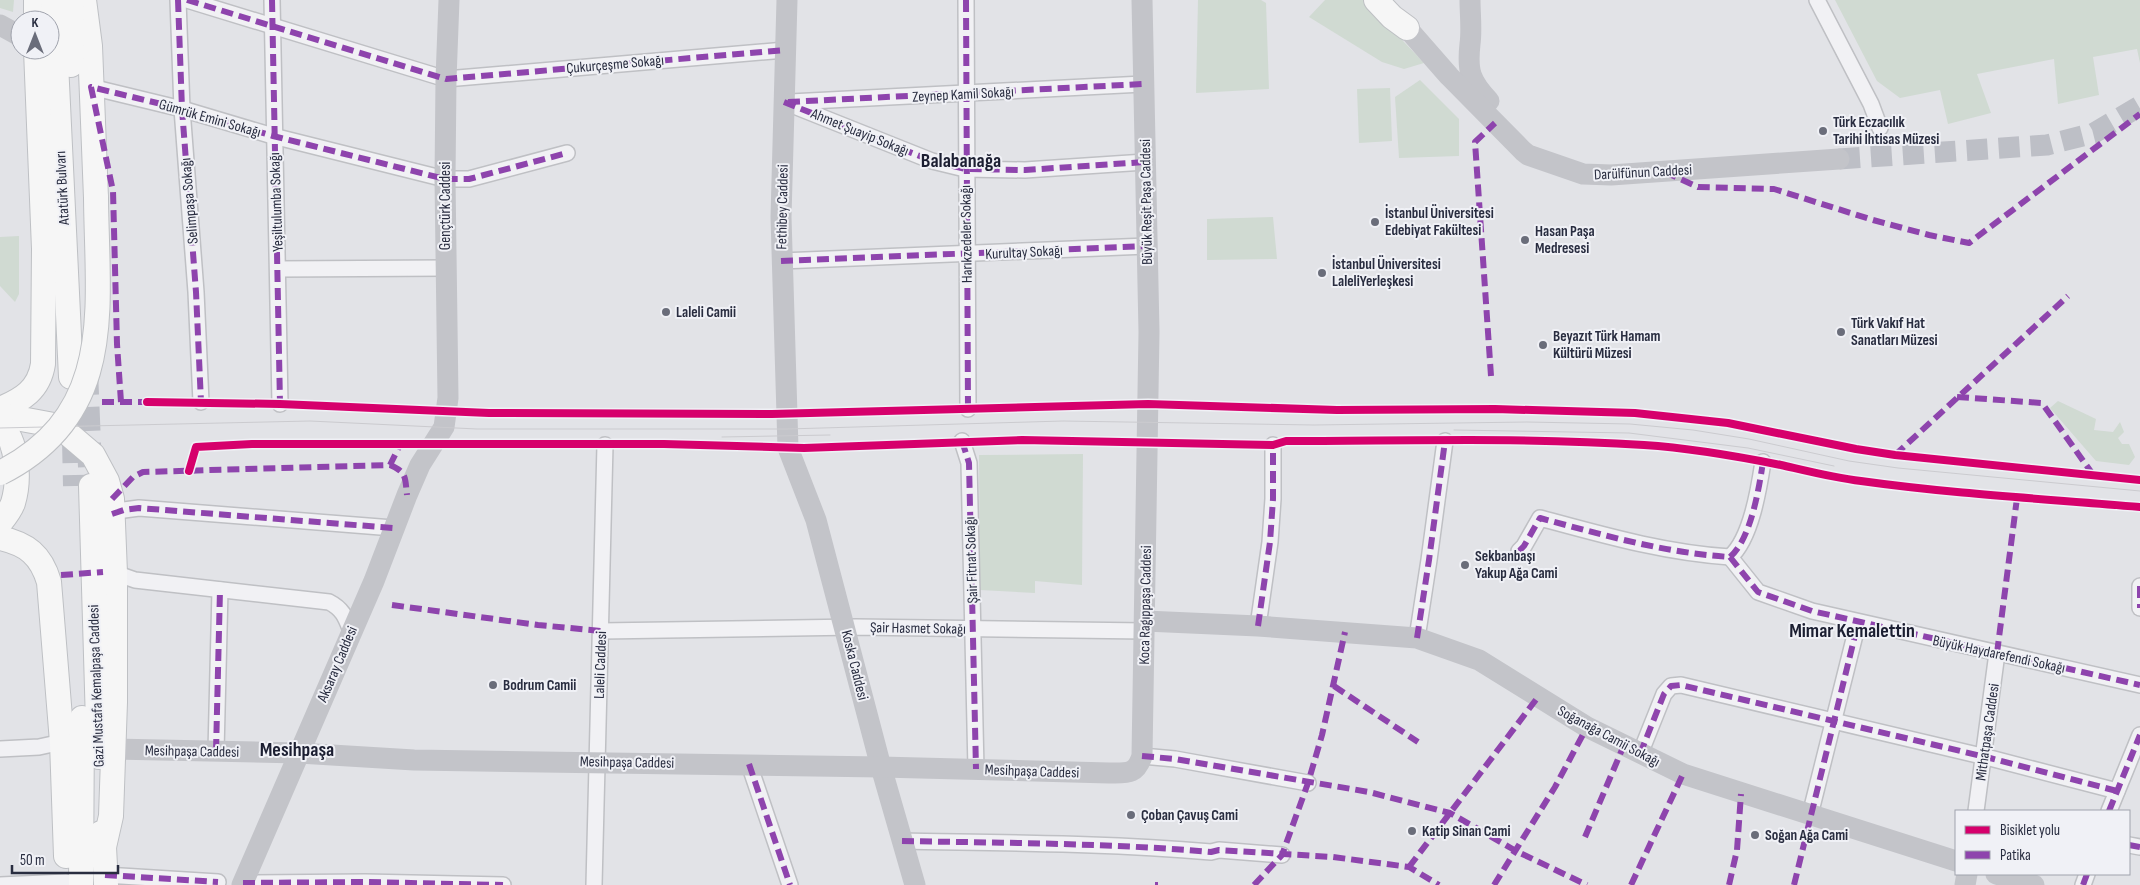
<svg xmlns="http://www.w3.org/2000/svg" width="2140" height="885" font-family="'Sofia Sans Condensed',sans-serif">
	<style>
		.green { fill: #d0dad2 }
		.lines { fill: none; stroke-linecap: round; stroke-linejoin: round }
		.secondary-tunnel { stroke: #bdbfc6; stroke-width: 21; stroke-dasharray: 21 11; stroke-linecap: butt }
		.primary-tunnel { stroke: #bdbfc6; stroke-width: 24; stroke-dasharray: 24 12; stroke-linecap: butt }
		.street-casing { stroke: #bfc0c4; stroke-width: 18 }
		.primary-casing { stroke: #bec0c4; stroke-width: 26 }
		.street { stroke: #f1f1f4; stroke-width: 15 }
		.secondary { stroke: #c3c4c9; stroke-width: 21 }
		.primary { stroke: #f6f6f6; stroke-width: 24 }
		.tram { stroke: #cbcbcf; stroke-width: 1 }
		.primary-bridge-casing { stroke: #bec0c4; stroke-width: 26; stroke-linecap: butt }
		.primary-bridge { stroke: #f6f6f6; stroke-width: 24 }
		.quiet { stroke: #8e44ad; stroke-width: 6; stroke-dasharray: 12 6; stroke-linecap: butt }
		.cycleway-casing { stroke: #f0f1f6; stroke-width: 11 }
		.cycleway { stroke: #d6006c; stroke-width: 8 }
		.poi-dot { fill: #6a6d7a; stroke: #f0f1f6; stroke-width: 2 }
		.labels { text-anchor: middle; stroke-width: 4; stroke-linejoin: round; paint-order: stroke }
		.street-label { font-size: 15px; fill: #292d40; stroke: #f0f1f6 }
		.poi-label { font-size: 15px; font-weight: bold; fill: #292d40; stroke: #f0f1f6; text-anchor: start }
		.district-label { font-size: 20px; font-weight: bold; fill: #1b1e31; stroke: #f0f1f6 }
	</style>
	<rect width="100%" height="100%" fill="#e2e3e7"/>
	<g class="green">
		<path d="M0,0H14L13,12L0,8Z"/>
		<path d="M1198,0H1261L1266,3L1269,89L1196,93Z"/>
		<path d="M1325,0H1364L1424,63L1404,69L1382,62L1309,17Z"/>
		<path d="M1835,0H2140V63L2137,49L2093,57L2099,95L2058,104L2054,59L1977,74L1991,113L1948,124L1940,90L1900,98L1877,81Z"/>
		<path d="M1420,80L1459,119V156L1399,158L1395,97Z"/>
		<path d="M1390,88L1392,141L1359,143L1357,89Z"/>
		<path d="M1273,217L1277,259L1207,260V219Z"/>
		<path d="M19,236V294L15,302L0,286V237Z"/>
		<path d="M2058,401L2096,419L2094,430L2113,432L2120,422L2124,432L2118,438L2122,444H2129L2135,457L2129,465L2096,461L2050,408Z"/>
		<path d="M1083,454L1082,585L1035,581V593L980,590L979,455Z"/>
	</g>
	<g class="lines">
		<path class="secondary-tunnel" d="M1839,159L2047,145L2094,133L2140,106"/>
		<g class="primary-tunnel">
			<path d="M86,371L90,467"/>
			<path d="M74,439L75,486"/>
		</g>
		<defs>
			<g id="street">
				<path d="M178,0L182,109L196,292L201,402"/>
				<path d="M187,0L446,79L785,50"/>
				<path d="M272,0L280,404"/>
				<path d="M966,0L968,409"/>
				<path d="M1817,0L1871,104L1880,128"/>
				<path d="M91,87L182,109L273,136L445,179H469L567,153"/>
				<path d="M784,102L932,161L965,169L1025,170L1145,162"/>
				<path d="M790,102L1143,84"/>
				<path d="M781,261L1147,246"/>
				<path d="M278,269L446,268"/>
				<path d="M962,441L969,463L976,769"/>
				<path d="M112,514L124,510L139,508L393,528"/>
				<path d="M1519,551L1524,546L1540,518C1603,535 1665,553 1730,557"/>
				<path d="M1730,557L1758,592L1812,611L2140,685"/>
				<path d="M1730,557C1751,539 1759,488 1763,462"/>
				<path d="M115,573L135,580L329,602C343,609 346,618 351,631"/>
				<path d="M2140,586V608"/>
				<path d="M1258,626L1270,542L1273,499V445"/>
				<path d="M601,631L856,627L1145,631"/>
				<path d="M1417,638L1429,560L1445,441"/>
				<path d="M0,749L39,747L62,742"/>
				<path d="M216,751L220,590"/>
				<path d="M1640,754L1664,694L1671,686L1681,685L1990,758L2117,791"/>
				<path d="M1142,756L1175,759L1308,783"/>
				<path d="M749,764L790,885"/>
				<path d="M1976,811L1997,653"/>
				<path d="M2109,811L2140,735"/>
				<path d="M1810,815L1858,623"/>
				<path d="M902,841C1005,843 1108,843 1211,852L1219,850L1282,855"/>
				<path d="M2129,845L2140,847"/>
				<path d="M105,875L218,882"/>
				<path d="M243,883L365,882L503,885"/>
				<path d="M0,885L66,882"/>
				<path d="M594,885L605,445"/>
				<path d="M2083,885L2087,874"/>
			</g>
			<g id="primary">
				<path d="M36,0V20"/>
				<path d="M53,0L71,377"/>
				<path d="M84,0L90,46L96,198"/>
				<path d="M1376,0L1392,17L1407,28"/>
				<path d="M71,65L72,0"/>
				<path d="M0,409C22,400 39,390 43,364L44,249L36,50"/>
				<path d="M0,415L59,426L93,455L107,481L112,499L115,573V702L111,816L104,847"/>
				<path d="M0,424C18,441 20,480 13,503C10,511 5,517 0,523"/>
				<path d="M91,486L99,757"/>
				<path d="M0,538C27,544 41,555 49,582L62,742L66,856"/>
				<path d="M101,833L104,847L106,885"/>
				<path d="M81,885L82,718"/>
			</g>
		</defs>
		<use href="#street" class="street-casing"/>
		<use href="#primary" class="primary-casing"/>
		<use href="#street" class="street"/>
		<g class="secondary">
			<path d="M787,0L781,217L788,448L816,520L881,767L915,885"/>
			<path d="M1470,0C1470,14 1472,30 1470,44C1467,71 1470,81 1489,101"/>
			<path d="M0,25L20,36"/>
			<path d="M1407,28L1449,76L1523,151L1528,155L1583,174L1611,175L1839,159"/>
			<path d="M1145,621L1258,626L1417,638L1479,660L1587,727L1683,774L1956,861"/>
			<path d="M113,749L299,753L414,760L881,767L1109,773C1127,773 1136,775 1142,756L1149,332L1142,0"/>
			<path d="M1996,874L2034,885"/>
			<path d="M242,885L374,581L407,495L420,465L444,427L448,398L445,179L446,79L449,0"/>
			<path d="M1965,885L1967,874"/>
		</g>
		<use href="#primary" class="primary"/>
		<g class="tram">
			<path d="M0,428L310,421L477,429H787L1063,421L1314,425L1527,422L1630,424L1693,430L1749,439L1849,461L1898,468L2140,491"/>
			<path d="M1454,430L1629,433L1748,448L1834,466"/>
			<path d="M722,437L830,435"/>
		</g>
		<defs>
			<path id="primary-bridge" d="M0,473C117,414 97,308 96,198"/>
		</defs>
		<use href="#primary-bridge" class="primary-bridge-casing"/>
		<use href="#primary-bridge" class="primary-bridge"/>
		<g class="quiet">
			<path d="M178,0L182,109L196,292L201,402"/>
			<path d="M187,0L446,79L785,50"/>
			<path d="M272,0L280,404"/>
			<path d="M966,0L968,409"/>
			<path d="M784,102L932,161L965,169L1025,170L1145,162"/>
			<path d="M788,102L1143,84"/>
			<path d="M1665,172L1698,187L1774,189L1873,220L1929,235L1969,243L2140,114"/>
			<path d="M781,261L1147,246"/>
			<path d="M1491,376L1475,142L1495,123"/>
			<path d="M1957,397L2042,403L2094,476"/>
			<path d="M102,402H151"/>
			<path d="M121,402L117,344L113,191L91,87L182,109L273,136L445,179H469L567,153"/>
			<path d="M962,441L969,463L976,769"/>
			<path d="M1895,455L2068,296"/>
			<path d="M390,465C407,472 405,478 407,495"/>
			<path d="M112,499L133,477L143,472L390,465L400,445"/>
			<path d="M112,514L124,510L139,508L393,528"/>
			<path d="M1519,551L1524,546L1540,518C1603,535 1665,553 1730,557"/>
			<path d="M1730,557L1758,592L1812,611L2140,685"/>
			<path d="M1730,557C1751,539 1759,488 1763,462"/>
			<path d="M61,575L103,572"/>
			<path d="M2140,586V608"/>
			<path d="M392,605L538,625L601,631"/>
			<path d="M1258,626L1270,542L1273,499V445"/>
			<path d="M1417,638L1429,560L1445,441"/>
			<path d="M1997,653L2017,498"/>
			<path d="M1334,686L1418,742"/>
			<path d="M216,751L220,590"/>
			<path d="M1640,754L1664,694L1671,686L1681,685L1990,758L2117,791"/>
			<path d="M1142,756L1175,759L1369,792L1450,813L1516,851L1587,885"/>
			<path d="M749,764L790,885"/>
			<path d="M2109,811L2140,735"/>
			<path d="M1585,837L1624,745"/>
			<path d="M902,841C1005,843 1108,843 1211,852L1219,850L1333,857L1409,867L1439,885"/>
			<path d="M2129,845L2140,847"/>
			<path d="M1409,867L1538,697"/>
			<path d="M105,875L218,882"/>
			<path d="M243,883L365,882L503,885"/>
			<path d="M1155,885H1158"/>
			<path d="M1254,885L1282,855L1308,783L1322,735L1345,632"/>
			<path d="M1494,885L1555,787L1587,727"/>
			<path d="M1631,885L1683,774"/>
			<path d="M1729,885L1737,850L1741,794"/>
			<path d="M1794,885L1858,623"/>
			<path d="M2083,885L2087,874"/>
		</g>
		<defs>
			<g id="cycleway">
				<path d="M147,402L280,404L489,413L772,414L1148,404L1337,410L1495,409L1635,413L1728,423L1856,449L1895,455L2140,480"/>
				<path d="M189,471L196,447L252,444H664L804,448L1022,440L1273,445L1286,441C1405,441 1526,437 1644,445C1690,448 1736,456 1781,465C1807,471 1834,478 1861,481C1954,494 2047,499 2140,507"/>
			</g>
		</defs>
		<use href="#cycleway" class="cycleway-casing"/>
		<use href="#cycleway" class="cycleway"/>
	</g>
	<g class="poi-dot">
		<circle cx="1823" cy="131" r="5"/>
		<circle cx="1375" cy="222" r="5"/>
		<circle cx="1525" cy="240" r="5"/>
		<circle cx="1322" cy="273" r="5"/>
		<circle cx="666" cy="312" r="5"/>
		<circle cx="1841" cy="332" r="5"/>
		<circle cx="1543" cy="345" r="5"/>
		<circle cx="1465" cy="565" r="5"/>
		<circle cx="493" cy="685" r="5"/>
		<circle cx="1131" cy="815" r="5"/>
		<circle cx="1412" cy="831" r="5"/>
		<circle cx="1755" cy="835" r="5"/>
	</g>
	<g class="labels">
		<g class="street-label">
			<text transform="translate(615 64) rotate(-5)" y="5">Çukurçeşme Sokağı</text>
			<text transform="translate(963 94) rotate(-3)" y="5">Zeynep Kamil Sokağı</text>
			<text transform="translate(210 118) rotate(16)" y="5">Gümrük Emini Sokağı</text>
			<text transform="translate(860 132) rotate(22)" y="5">Ahmet Şuayip Sokağı</text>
			<text transform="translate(1643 172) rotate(-3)" y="5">Darülfünun Caddesi</text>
			<text transform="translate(62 188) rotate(-93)" y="5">Atatürk Bulvarı</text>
			<text transform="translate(189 201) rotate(-95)" y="5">Selimpaşa Sokağı</text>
			<text transform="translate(276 202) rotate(-92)" y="5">Yeşiltulumba Sokağı</text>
			<text transform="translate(1146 202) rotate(-91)" y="5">Büyük Reşit Paşa Caddesi</text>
			<text transform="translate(445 206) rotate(-90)" y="5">Gençtürk Caddesi</text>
			<text transform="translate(782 207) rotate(-89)" y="5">Fethibey Caddesi</text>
			<text transform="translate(966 234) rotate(-91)" y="5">Harıkzedeler Sokağı</text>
			<text transform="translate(1024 252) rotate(-3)" y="5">Kurultay Sokağı</text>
			<text transform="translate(971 560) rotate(-92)" y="5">Şair Fitnat Sokağı</text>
			<text transform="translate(1145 605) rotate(-89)" y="5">Koca Ragıppaşa Caddesi</text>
			<text transform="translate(918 628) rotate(1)" y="5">Şair Hasmet Sokağı</text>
			<text transform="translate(1999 654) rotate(12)" y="5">Büyük Haydarefendi Sokağı</text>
			<text transform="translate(337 664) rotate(-67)" y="5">Aksaray Caddesi</text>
			<text transform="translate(600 665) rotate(-88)" y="5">Laleli Caddesi</text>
			<text transform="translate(855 665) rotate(76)" y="5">Koska Caddesi</text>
			<text transform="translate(96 686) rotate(-92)" y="5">Gazi Mustafa Kemalpaşa Caddesi</text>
			<text transform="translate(1987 732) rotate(-82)" y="5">Mithatpaşa Caddesi</text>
			<text transform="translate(1609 736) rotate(28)" y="5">Soğanağa Camii Sokağı</text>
			<text transform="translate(192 751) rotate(1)" y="5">Mesihpaşa Caddesi</text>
			<text transform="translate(627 762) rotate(1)" y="5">Mesihpaşa Caddesi</text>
			<text transform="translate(1032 771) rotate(2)" y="5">Mesihpaşa Caddesi</text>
		</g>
		<g class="poi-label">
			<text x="1833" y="127">Türk Eczacılık<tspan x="1833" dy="17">Tarihi İhtisas Müzesi</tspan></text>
			<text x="1385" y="218">İstanbul Üniversitesi<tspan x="1385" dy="17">Edebiyat Fakültesi</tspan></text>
			<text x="1535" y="236">Hasan Paşa<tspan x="1535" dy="17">Medresesi</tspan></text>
			<text x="1332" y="269">İstanbul Üniversitesi<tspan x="1332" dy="17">LaleliYerleşkesi</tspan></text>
			<text x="676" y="317">Laleli Camii</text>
			<text x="1851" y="328">Türk Vakıf Hat<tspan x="1851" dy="17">Sanatları Müzesi</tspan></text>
			<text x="1553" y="341">Beyazıt Türk Hamam<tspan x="1553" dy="17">Kültürü Müzesi</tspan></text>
			<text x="1475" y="561">Sekbanbaşı<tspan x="1475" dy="17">Yakup Ağa Cami</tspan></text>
			<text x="503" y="690">Bodrum Camii</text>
			<text x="1141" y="820">Çoban Çavuş Cami</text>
			<text x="1422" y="836">Katip Sinan Cami</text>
			<text x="1765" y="840">Soğan Ağa Cami</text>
		</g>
		<g class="district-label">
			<text x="961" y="167">Balabanağa</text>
			<text x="1852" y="637">Mimar Kemalettin</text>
			<text x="297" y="756">Mesihpaşa</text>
		</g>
	</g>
	<rect x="1955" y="810" width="175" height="65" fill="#f0f1f6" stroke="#a0a3ad"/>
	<rect x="1965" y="826" width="25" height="8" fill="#d6006c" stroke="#a0a3ad"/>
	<text x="2000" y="835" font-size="15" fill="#292d40">Bisiklet yolu</text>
	<rect x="1965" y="851" width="25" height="8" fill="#8e44ad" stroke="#a0a3ad"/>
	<text x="2000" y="860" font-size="15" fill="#292d40">Patika</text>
	<g transform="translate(35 35)"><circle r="24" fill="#f0f1f6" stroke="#a0a3ad"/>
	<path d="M0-4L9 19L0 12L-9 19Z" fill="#6a6d7a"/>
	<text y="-8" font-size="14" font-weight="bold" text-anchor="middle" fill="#292d40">K</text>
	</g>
	<path d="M12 865v8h106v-8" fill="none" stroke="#292d40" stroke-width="2.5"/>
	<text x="20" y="865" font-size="15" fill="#292d40" stroke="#f0f1f6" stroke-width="4" paint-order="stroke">50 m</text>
</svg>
